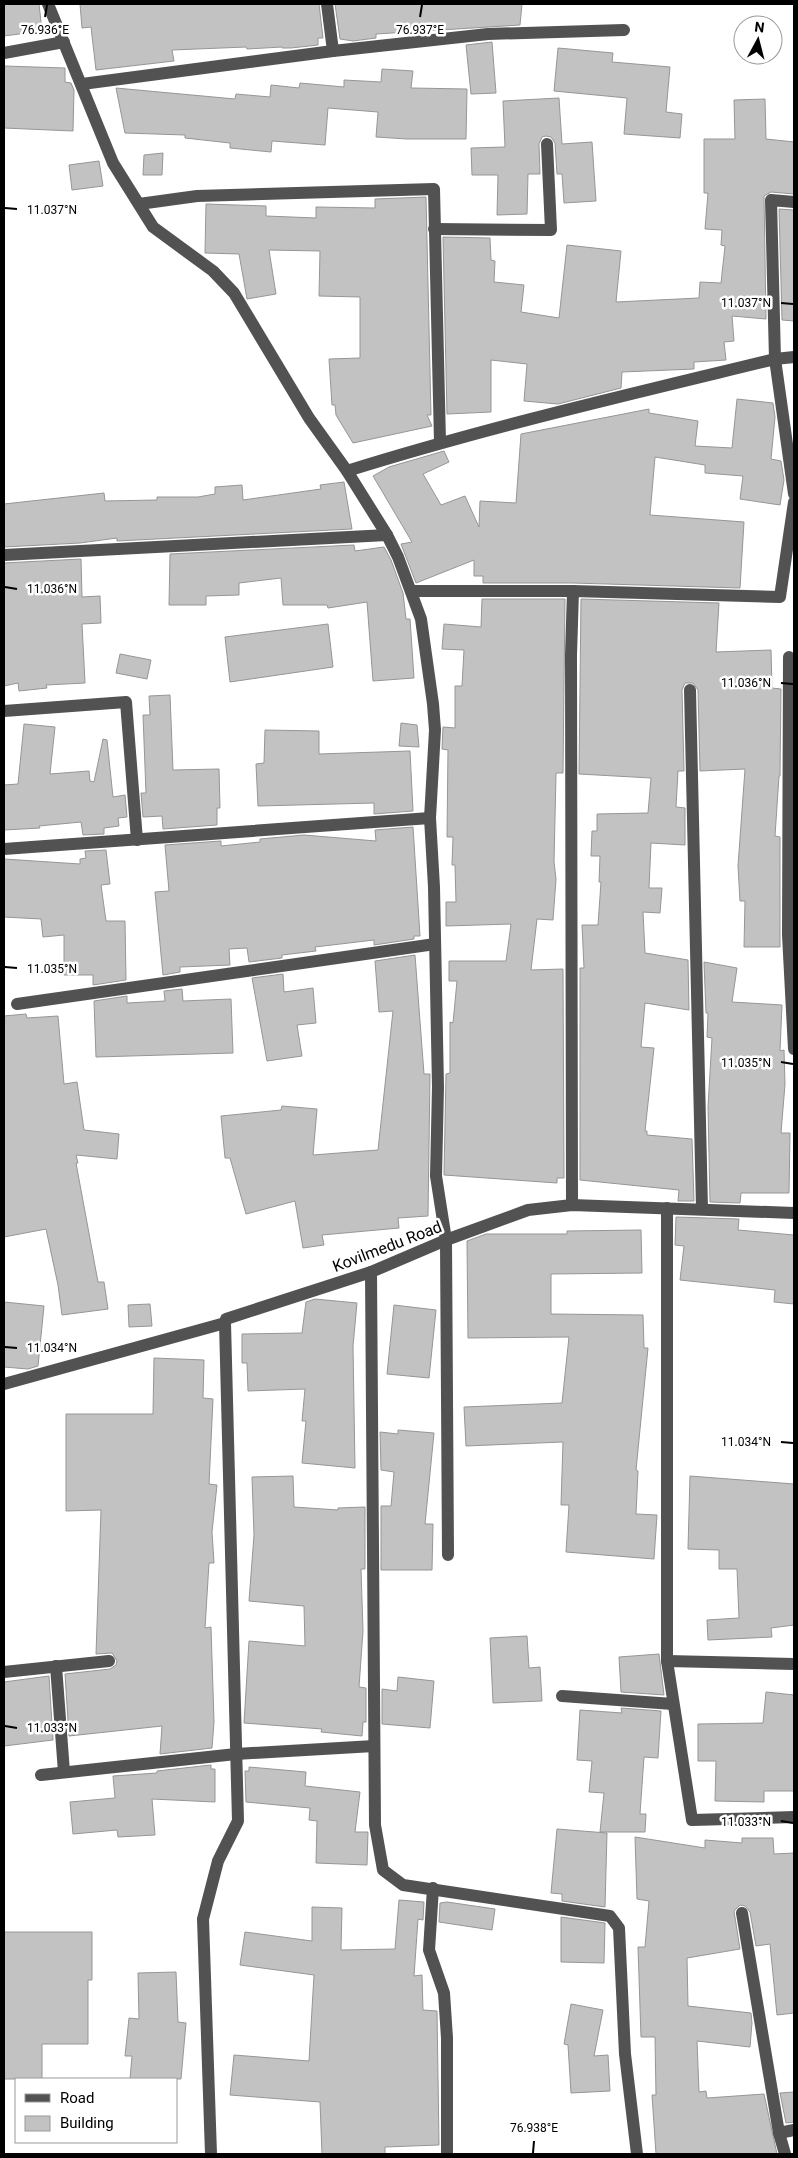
<svg xmlns="http://www.w3.org/2000/svg" width="798" height="2158" font-family="Roboto,sans-serif">
	<style>
		.building { fill: #c2c2c2; stroke: #969696 }
		.lines { fill: none; stroke-linecap: round; stroke-linejoin: round }
		.minor { stroke: #525252; stroke-width: 12 }
		.ticks { fill: none; stroke: #000; stroke-width: 2 }
		.labels { text-anchor: middle; stroke-width: 5; stroke-linejoin: round; paint-order: stroke }
		.street-label { font-size: 16px; fill: #000; stroke: #fff }
		.ticks-label { font-size: 12px; text-anchor: middle; fill: #000; stroke: #fff; stroke-width: 5; stroke-linejoin: round; paint-order: stroke }
	</style>
	<rect width="100%" height="100%" fill="#fff"/>
	<g class="building">
		<path d="M4,4H39L42,31L4,36Z"/>
		<path d="M80,4H319L323,38H318V45L291,48H282V47L247,49L246,47L172,50L174,61L96,70L91,27L82,28Z"/>
		<path d="M335,4H522L520,25L376,34V38L353,41L340,39Z"/>
		<path d="M492,42L496,93L471,94L466,45Z"/>
		<path d="M558,48L613,53L612,62L670,67L666,112L682,114L680,138L624,134L627,98L554,91Z"/>
		<path d="M4,66L65,68V82L71,83L74,90L73,131L4,128Z"/>
		<path d="M382,69L413,71L411,88L467,89L466,139H407L376,137L378,112L328,108L325,145L272,141L271,152L230,148V143L185,138V135L125,133L116,88L235,99L236,94L270,97L271,85L299,88L300,83L344,87V80L381,82Z"/>
		<path d="M559,98L562,144L592,142L596,201L564,203L562,174H557L555,143L551,137L546,136L542,137L539,144L540,174H528L527,214L497,215L498,175H472L471,148L505,147L503,101Z"/>
		<path d="M765,99L766,139L794,142V194L771,192L764,196L766,319L732,316L734,341L724,342L726,360L694,362V369L622,372L621,388L558,404L524,401L527,364L491,360V412L447,414L443,237L490,238L491,260L495,261L494,282L524,285L521,312L559,318L567,245L621,251L616,302L699,298L700,282L721,283L725,246L721,245L722,230L705,229L708,193H704V139H735L734,100Z"/>
		<path d="M163,153L162,175H143L144,155Z"/>
		<path d="M99,161L103,186L72,190L69,165Z"/>
		<path d="M426,197L431,415H427L432,426L353,443L336,415L335,405H332L329,359L360,358V297L319,296L320,251L269,250L276,294L247,299L239,254L205,253L206,204L266,206V216L316,218V207L375,208V199Z"/>
		<path d="M779,209L794,210V321L782,320Z"/>
		<path d="M737,399L773,403L775,417L771,459L781,461L784,480L780,505L740,499L743,476L705,473V465L655,457L650,515L744,522L740,588L573,583H483V576H474V560L416,583L401,544L412,542L373,476L389,467L444,451L449,462L423,474L441,505L465,496L479,527L480,501L516,503L521,434L649,409V413L698,421L695,446L732,448Z"/>
		<path d="M344,482L352,529L117,541V538L80,543L4,547V504L104,493L105,501L157,500V497H198L215,494V487L242,485L243,500L321,489L320,485Z"/>
		<path d="M354,545L355,551L384,547L391,560L403,593L406,619H410L414,678L373,681L367,602L328,608L327,605H283L281,578L239,583V595L206,596V605H169L170,554Z"/>
		<path d="M81,559L82,597L100,596L101,623L82,624L85,683L46,685L47,688L19,691L18,683L4,686V563Z"/>
		<path d="M482,599H565L563,773H556L554,862L556,879L553,920L537,919L531,970L563,969L564,1178H557V1183L444,1175L446,1074L450,1073V1022L453,1023L457,981H449V961H506L511,924L446,926V902H456L455,865H452L453,837H447L448,750L442,749L443,727L455,728V686H462L464,650L442,649L444,624L481,627Z"/>
		<path d="M581,599L719,603L716,652L771,650L772,688L781,689L780,776H779L775,836L780,837V947H744L745,901H740L738,866L745,769L700,771L698,690L693,683H685L682,690L684,771H678L676,807L685,808V845L651,843L649,888H662L660,913L643,912L645,953L688,960L689,1010L645,1003L641,1047L654,1048L645,1131H647V1135L692,1139L694,1201H678L679,1190L580,1180V968H584L582,925H598L601,882H599L600,856H591L592,831H597V814L648,813L651,778L579,774Z"/>
		<path d="M328,624L333,667L230,682L225,637Z"/>
		<path d="M120,654L151,660L147,679L116,673Z"/>
		<path d="M170,695L173,770L219,769L220,808H217V825L163,829L162,816L143,817L141,793H146L143,715H150L149,696Z"/>
		<path d="M401,723L417,725L419,747L399,746Z"/>
		<path d="M24,724L55,727L50,774L89,771L90,781L94,782L103,739L107,740L113,797L125,795L127,817L118,818L119,826L104,828V834L83,835L81,822L39,826L40,828L4,830V785L18,784Z"/>
		<path d="M265,730L319,731V754L410,751L413,811L374,814V803L258,806L256,764L264,763Z"/>
		<path d="M413,827L420,936H414V939L374,945V940L315,947L316,951L282,955V958L249,962L247,948L229,949L230,965L180,967V972L163,975L155,892L169,891L165,845L221,841V846L260,842V839L304,835L376,841L375,830Z"/>
		<path d="M106,850L110,884L101,885L106,921H125L126,980L93,985V975H64V935L43,937L41,919L4,917V859L80,864V859L86,858L85,851Z"/>
		<path d="M415,955L424,1074H430L428,1216L398,1218L399,1228L322,1235L324,1245L303,1248L295,1201L246,1214L230,1158H225L221,1116L281,1110L282,1106L317,1109L313,1155L378,1150L393,1011L379,1012L375,961Z"/>
		<path d="M704,962L737,968L732,1002L782,1005L780,1051L784,1050L785,1084L781,1133H790L789,1193H741L740,1203L710,1202L708,1107L712,1038L707,1037L708,1013H706Z"/>
		<path d="M283,974L284,992L313,988L316,1023L297,1025L302,1056L267,1061L252,978Z"/>
		<path d="M182,989L183,1001L231,999L233,1053L96,1057L94,1001L127,996V1003L165,1001L164,991Z"/>
		<path d="M26,1014L27,1018L58,1016L64,1084L77,1082L84,1130L119,1134L117,1159L76,1155L78,1163H76L98,1282H104L108,1309L62,1315L58,1285L46,1229L4,1237V1016Z"/>
		<path d="M676,1217L739,1219L738,1230L794,1235V1304L774,1302L775,1290L680,1280L684,1246L675,1245Z"/>
		<path d="M641,1230L642,1273L551,1274V1314L643,1315L644,1348H648L636,1470L638,1471L636,1514L657,1515L654,1559L566,1552L569,1505H561L563,1442L466,1446L464,1407L562,1403L569,1337L468,1338L467,1241L486,1234H567V1231Z"/>
		<path d="M315,1299L357,1303L353,1346L355,1468L302,1463L306,1421H302L305,1389L248,1391L247,1363H242V1334L302,1333L306,1302Z"/>
		<path d="M4,1302L44,1306L38,1366L28,1369L4,1367Z"/>
		<path d="M150,1304L152,1326L129,1327L128,1305Z"/>
		<path d="M394,1305L436,1310L429,1378L387,1374Z"/>
		<path d="M154,1358L204,1360L203,1398L213,1399L209,1484L217,1485L212,1532L214,1563H209L205,1628L211,1627L214,1722L212,1748L160,1754L162,1726L69,1736L65,1674L110,1669L116,1665L117,1661L112,1653L96,1654L101,1510L66,1511V1414H153Z"/>
		<path d="M398,1430L434,1433L425,1524H433L432,1570H381V1506H391L394,1472L381,1470L380,1432L398,1434Z"/>
		<path d="M293,1476L294,1507L338,1510V1508L365,1507V1569H361L363,1631L359,1687L366,1688V1722H363L362,1736L321,1732L322,1729L244,1723L249,1641L305,1646L304,1606L249,1601L254,1535L252,1477Z"/>
		<path d="M690,1476L794,1484V1625L771,1628L772,1637L708,1640L707,1620L739,1618L737,1569H719V1550L688,1549Z"/>
		<path d="M527,1636L529,1668L540,1667L542,1701L493,1703L490,1638Z"/>
		<path d="M659,1654L664,1695L621,1692L619,1657Z"/>
		<path d="M49,1676L53,1740L4,1746V1682Z"/>
		<path d="M398,1677L434,1681L430,1728L382,1724V1689L397,1691Z"/>
		<path d="M766,1692L794,1695V1791H764V1802L715,1801L716,1761H698V1724L763,1723Z"/>
		<path d="M621,1708L661,1711L658,1758L644,1757L640,1814H646L645,1832H600L604,1793L589,1792L592,1761L577,1760L580,1710L622,1713Z"/>
		<path d="M211,1765V1769H215V1802L152,1799L155,1835L118,1837L117,1830L73,1834L70,1802L115,1798L113,1776L157,1773V1771Z"/>
		<path d="M249,1767L306,1772L305,1786L360,1792L355,1832H368L367,1865L316,1863L317,1821L309,1820L310,1808L246,1802L245,1771H249Z"/>
		<path d="M557,1829L607,1833L605,1907L562,1901V1894L551,1893Z"/>
		<path d="M635,1837L705,1848V1840L742,1843V1838H773L774,1854L794,1853V2013L777,2015L770,1944L756,1946L750,1912L745,1906L740,1905L734,1911L740,1949L687,1958L688,2006L751,2013L752,2023L750,2047L697,2041L699,2092L706,2091L707,2098L764,2094L777,2154H656L652,2095H656L655,2037H641L638,1947H645L649,1901L637,1899Z"/>
		<path d="M399,1900L424,1902L423,1920L418,1919L414,1976L422,1975L423,2010L437,2011L439,2145L385,2147V2154H322L320,2102L230,2095L234,2055L309,2061L314,1975L240,1965L245,1932L312,1941V1907L342,1908L341,1950L395,1949Z"/>
		<path d="M447,1902L495,1909L492,1930L439,1922L440,1903Z"/>
		<path d="M561,1917L605,1923L604,1963L561,1962Z"/>
		<path d="M4,1932H92V1980H88V2044H42V2079H4Z"/>
		<path d="M176,1972L178,2022L186,2023L181,2079H130L132,2056H125L129,2018L139,2019L138,1973Z"/>
		<path d="M571,2004L603,2010L594,2056L608,2055L610,2091L571,2093L568,2045L564,2044Z"/>
		<path d="M794,2092V2122L786,2123L780,2093Z"/>
	</g>
	<g class="lines">
		<g class="minor">
			<path d="M48,4L113,163L153,227L213,271L234,293L309,418L347,471L387,535L398,557L421,619L433,704L435,730L430,818L434,887L438,1087L436,1176L446,1240L448,1555"/>
			<path d="M327,4L333,51"/>
			<path d="M4,53L64,42"/>
			<path d="M82,84L333,51L488,34L624,30"/>
			<path d="M794,202L771,200L775,359L794,494"/>
			<path d="M139,204L197,196L434,189L440,442"/>
			<path d="M434,229L551,230L547,144"/>
			<path d="M347,471C488,427 631,394 775,359L794,357"/>
			<path d="M4,555L387,535"/>
			<path d="M411,591H573L780,597L794,502"/>
			<path d="M789,657L788,935L794,1049"/>
			<path d="M690,690L702,1208"/>
			<path d="M4,711L126,702L137,840"/>
			<path d="M4,849L430,818"/>
			<path d="M17,1004L435,944"/>
			<path d="M572,1205L571,655L573,591"/>
			<path d="M667,1208V1661L692,1820L794,1817"/>
			<path d="M371,1272L375,1825L383,1870L403,1885L610,1916L619,1928L625,2054L637,2154"/>
			<path d="M4,1384L225,1323L226,1319L371,1272L446,1240L528,1210L572,1205L794,1213"/>
			<path d="M667,1661L794,1664"/>
			<path d="M56,1666L64,1772"/>
			<path d="M4,1672L109,1661"/>
			<path d="M562,1696L673,1704"/>
			<path d="M41,1775L236,1754L374,1746"/>
			<path d="M433,1888L429,1950L444,1993L447,2038V2154"/>
			<path d="M742,1913L779,2133L785,2154"/>
			<path d="M779,2133L794,2130"/>
			<path d="M211,2154L203,1919L218,1861L238,1821L225,1323"/>
		</g>
	</g>
	<path class="ticks" d="M45,17L47,5M420,17L422,5M5,208L17,209M781,303L793,304M5,587L17,589M781,683L793,684M5,967L17,968M781,1062L793,1064M5,1347L17,1348M781,1442L793,1443M5,1726L17,1728M781,1821L793,1823M533,2153L534,2141"/>
	<g class="labels">
		<g class="street-label">
			<text transform="translate(387 1246) rotate(-21)" y="6">Kovilmedu Road</text>
		</g>
	</g>
	<g class="ticks-label">
		<text x="420" y="34">76.937°E</text>
		<text x="45" y="34">76.936°E</text>
		<text x="52" y="214">11.037°N</text>
		<text x="746" y="307">11.037°N</text>
		<text x="52" y="593">11.036°N</text>
		<text x="746" y="687">11.036°N</text>
		<text x="52" y="973">11.035°N</text>
		<text x="746" y="1067">11.035°N</text>
		<text x="52" y="1352">11.034°N</text>
		<text x="746" y="1446">11.034°N</text>
		<text x="52" y="1732">11.033°N</text>
		<text x="746" y="1826">11.033°N</text>
		<text x="534" y="2132">76.938°E</text>
	</g>
	<rect width="798" height="2158" fill="none" stroke="#000000" stroke-width="10"/>
	<rect x="15" y="2078" width="162" height="65" fill="#ffffff" stroke="#999999"/>
	<rect x="25" y="2094" width="25" height="8" fill="#525252" stroke="#999999"/>
	<text x="60" y="2103" font-size="15" fill="#000000">Road</text>
	<rect x="25" y="2116" width="25" height="15" fill="#c2c2c2" stroke="#999999"/>
	<text x="60" y="2128" font-size="15" fill="#000000">Building</text>
	<g transform="translate(758 40) rotate(7)"><circle r="24" fill="#ffffff" stroke="#999999"/>
	<path d="M0-4L9 19L0 12L-9 19Z" fill="#000000"/>
	<text y="-8" font-size="14" font-weight="bold" text-anchor="middle" fill="#000000">N</text>
	</g>
</svg>
